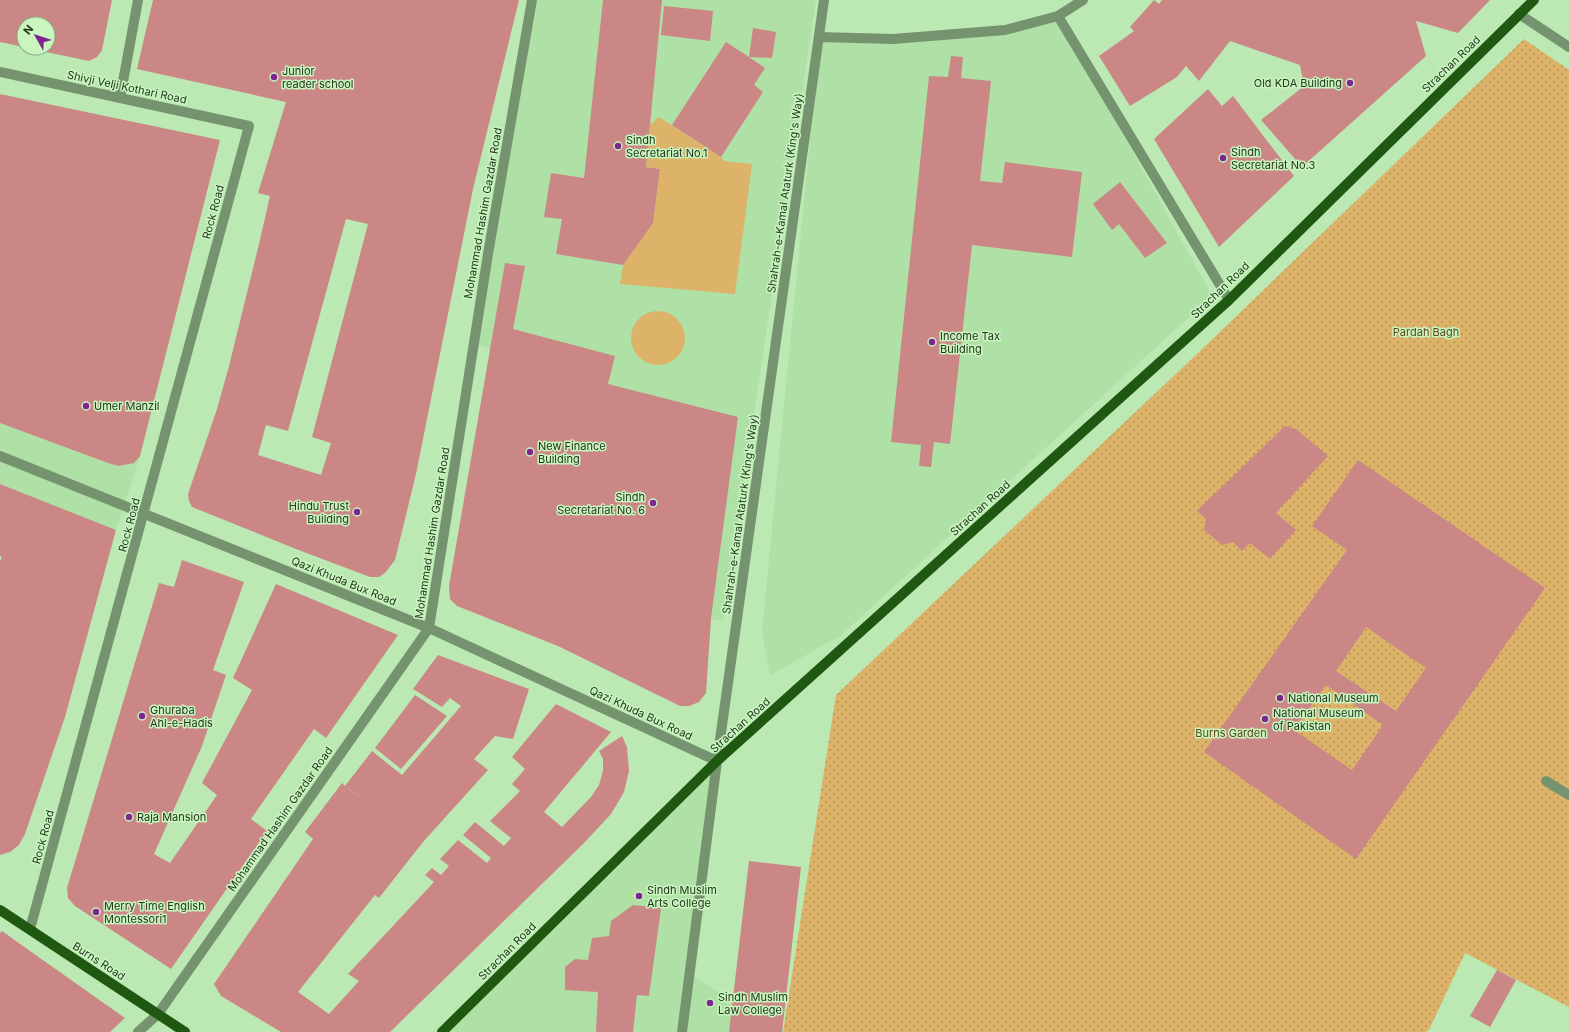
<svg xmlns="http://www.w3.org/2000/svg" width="1569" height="1032" font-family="Inter,sans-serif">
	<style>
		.built { fill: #afe0a5 }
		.grass { fill: #ddb36a }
		.park { fill: url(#park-dots) }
		.building { fill: #cb8786; fill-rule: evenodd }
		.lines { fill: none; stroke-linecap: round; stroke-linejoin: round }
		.minor { stroke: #76936f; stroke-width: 10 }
		.major { stroke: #1f5810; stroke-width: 10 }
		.poi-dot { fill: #7f2592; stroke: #c9f5bf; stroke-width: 1.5 }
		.labels { text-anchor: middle; stroke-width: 3; stroke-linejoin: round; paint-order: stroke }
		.street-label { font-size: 11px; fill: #253621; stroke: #c9f5bf }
		.poi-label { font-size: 11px; fill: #253621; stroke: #c9f5bf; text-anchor: start }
		.park-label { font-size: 11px; fill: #5e471b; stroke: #c9f5bf }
	</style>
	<defs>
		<pattern id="park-dots" width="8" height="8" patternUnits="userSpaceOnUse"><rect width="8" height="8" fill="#ddb36a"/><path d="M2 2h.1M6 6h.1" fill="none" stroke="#b39257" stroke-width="1.8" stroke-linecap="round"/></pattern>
	</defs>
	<rect width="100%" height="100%" fill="#bce8b3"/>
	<g class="built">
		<path d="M529,0H816L723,621L566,588L597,381L474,344Z"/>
		<path d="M1058,16L1212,296L840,636L770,675L762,631L820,37L1005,30Z"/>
		<path d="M0,423L119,466L134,463L140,456L116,530L0,484Z"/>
		<path d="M717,761L690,974L781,1032H441Z"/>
	</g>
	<g class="grass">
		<path d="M659,117L721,157L724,161L752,164L735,294L620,284L623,265L653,222L660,169L646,167L650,125Z"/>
		<circle cx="658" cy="338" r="27"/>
	</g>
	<path class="park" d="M1524,39L1569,70V1007L1465,953L1429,1030L1426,1032H783L836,695L1200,351Z"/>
	<g class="building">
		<path d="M0,0H112L102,50L97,57L89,61L32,49L48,48V24H24V47L0,42Z"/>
		<path d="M153,0H519L473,189L416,474L395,560L385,573L379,577H370L296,549L192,507L189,501L188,494L217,409L229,366L259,244L270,196L258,193L286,102L137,69ZM346,219L368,224L312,437L331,443L321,475L258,455L266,425L288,431Z"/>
		<path d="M603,0H662L646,167L660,169L653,223L623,265L556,254L562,219L544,217L551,173L584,178Z"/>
		<path d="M1154,0L1159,4L1162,0H1490L1458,33L1416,21L1426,56L1302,167L1261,120L1304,86L1300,65L1230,41L1199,81L1186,66L1177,77L1130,106L1099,56L1134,31L1130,27Z"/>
		<path d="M664,6L713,11L710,41L661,35Z"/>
		<path d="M753,28L776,32L772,58L749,57L765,68L754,85L763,92L721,157L672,125L726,42L749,57Z"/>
		<path d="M951,56L963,57L961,78L991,81L980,181L1002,183L1005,162L1082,172L1072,257L972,245L950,444L934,442L931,467L919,466L921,445L891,442L929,76L948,77Z"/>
		<path d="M1208,89L1222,106L1233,96L1294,176L1219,247L1154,139Z"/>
		<path d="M0,94L220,140L140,456L134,463L119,466L108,463L0,423Z"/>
		<path d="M1120,182L1167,243L1145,258L1119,224L1112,230L1093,204Z"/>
		<path d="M505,263L525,266L513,329L615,356L608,384L738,417L711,618L706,693L699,702L689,706H680L558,646L457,606L450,599L449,586Z"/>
		<path d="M1285,426L1296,429L1328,456L1276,513L1296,530L1270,559L1250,543L1242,551L1233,542L1222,545L1204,530L1206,519L1197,511Z"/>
		<path d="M1358,460L1545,588L1356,859L1204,752L1347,550L1312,526ZM1366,627L1426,668L1396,711L1336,671ZM1326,685L1383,725L1352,770L1294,730Z"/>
		<path d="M0,484L116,530L65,717L25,834L19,845L10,852L0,855V561L2,557L0,556Z"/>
		<path d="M182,560L244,582L213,670L226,675L202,746L154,854L170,863L217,795L202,783L252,690L233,678L276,584L398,635L326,738L314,729L251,819L267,831L171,969L75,906L68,898L67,888L159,583L174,587Z"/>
		<path d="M438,655L529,689L513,739L495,736L474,759L488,770L423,842L379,898L375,895L298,992L329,1014L359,981L348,974L434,882L425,875L432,868L441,875L449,866L440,859L458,840L487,863L491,858L463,835L475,822L504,846L511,838L490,821L520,791L512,784L525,769L512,757L556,704L611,732L544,812L562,827L591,797L599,785L603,771V759L599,751L622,736L627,747L629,771L624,792L611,814L583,844L390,1032H281L221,996L214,984L313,839L305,832L342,783L345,786L350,790L366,801L345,786L372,751L402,775L461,706L450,698L442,707L413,689Z"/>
		<path d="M415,695L447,716L401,769L375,748Z"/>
		<path d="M749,861L801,867L782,1032H729Z"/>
		<path d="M633,905L661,908L649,996L637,995L633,1032H596L598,992L565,990V967L575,959L588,960L592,938L609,936L611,921Z"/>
		<path d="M2,931L30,951L125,1018L110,1032H0V933Z"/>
		<path d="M1497,970L1516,980L1490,1027L1470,1016Z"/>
	</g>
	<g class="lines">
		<g class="minor">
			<path d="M1519,14L1569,47"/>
			<path d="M1058,16L1229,300"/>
			<path d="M819,37L893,39L1005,30L1058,16L1083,0"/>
			<path d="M0,72L249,126L30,929"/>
			<path d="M120,98L138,0"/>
			<path d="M0,456L429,628L717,761"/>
			<path d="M1546,781L1569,795"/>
			<path d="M138,1032L158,1014L429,628L488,254L532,0"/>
			<path d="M682,1032L717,761L824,0"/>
		</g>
		<g class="major">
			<path d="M0,910L185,1032"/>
			<path d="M442,1032L717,761L1229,300L1534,0"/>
		</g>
	</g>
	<g class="poi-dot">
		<circle cx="274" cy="77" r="4"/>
		<circle cx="1350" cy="83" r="4"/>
		<circle cx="618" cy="146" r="4"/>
		<circle cx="1223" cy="158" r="4"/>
		<circle cx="932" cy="342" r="4"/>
		<circle cx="86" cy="406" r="4"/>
		<circle cx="530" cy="452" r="4"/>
		<circle cx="653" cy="503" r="4"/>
		<circle cx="357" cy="512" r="4"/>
		<circle cx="1280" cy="698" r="4"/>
		<circle cx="142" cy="716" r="4"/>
		<circle cx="1265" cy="719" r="4"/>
		<circle cx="129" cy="817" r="4"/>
		<circle cx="639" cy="896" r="4"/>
		<circle cx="96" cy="912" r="4"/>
		<circle cx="710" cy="1003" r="4"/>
	</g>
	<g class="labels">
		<g class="street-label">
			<text transform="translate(1451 64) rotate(-44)" y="4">Strachan Road</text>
			<text transform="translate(127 87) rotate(12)" y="4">Shivji Velji Kothari Road</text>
			<text transform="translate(785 193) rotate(-82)" y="4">Shahrah-e-Kamal Ataturk (King's Way)</text>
			<text transform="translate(213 212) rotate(-75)" y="4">Rock Road</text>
			<text transform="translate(483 213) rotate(-80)" y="4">Mohammad Hashim Gazdar Road</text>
			<text transform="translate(1220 290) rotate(-44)" y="4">Strachan Road</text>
			<text transform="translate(980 508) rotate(-42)" y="4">Strachan Road</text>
			<text transform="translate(740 514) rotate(-82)" y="4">Shahrah-e-Kamal Ataturk (King's Way)</text>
			<text transform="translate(129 525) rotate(-75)" y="4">Rock Road</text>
			<text transform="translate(432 533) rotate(-81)" y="4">Mohammad Hashim Gazdar Road</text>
			<text transform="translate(344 581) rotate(22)" y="4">Qazi Khuda Bux Road</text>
			<text transform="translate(641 713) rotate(25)" y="4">Qazi Khuda Bux Road</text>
			<text transform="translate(740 725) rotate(-42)" y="4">Strachan Road</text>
			<text transform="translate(280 819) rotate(-55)" y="4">Mohammad Hashim Gazdar Road</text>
			<text transform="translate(43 837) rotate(-75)" y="4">Rock Road</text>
			<text transform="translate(507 951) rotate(-45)" y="4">Strachan Road</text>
			<text transform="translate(99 961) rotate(33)" y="4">Burns Road</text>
		</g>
		<g class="poi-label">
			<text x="282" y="75">Junior<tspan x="282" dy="13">reader school</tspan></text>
			<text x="1342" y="87" text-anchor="end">Old KDA Building</text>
			<text x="626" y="144">Sindh<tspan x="626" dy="13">Secretariat No.1</tspan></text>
			<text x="1231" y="156">Sindh<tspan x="1231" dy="13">Secretariat No.3</tspan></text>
			<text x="940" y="340">Income Tax<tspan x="940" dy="13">Building</tspan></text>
			<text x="94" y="410">Umer Manzil</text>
			<text x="538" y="450">New Finance<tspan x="538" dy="13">Building</tspan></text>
			<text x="645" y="501" text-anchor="end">Sindh<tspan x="645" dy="13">Secretariat No. 6</tspan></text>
			<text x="349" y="510" text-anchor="end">Hindu Trust<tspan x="349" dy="13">Building</tspan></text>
			<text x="1288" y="702">National Museum</text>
			<text x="150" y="714">Ghuraba<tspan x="150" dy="13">Ahl-e-Hadis</tspan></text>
			<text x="1273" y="717">National Museum<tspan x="1273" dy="13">of Pakistan</tspan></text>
			<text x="137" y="821">Raja Mansion</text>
			<text x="647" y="894">Sindh Muslim<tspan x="647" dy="13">Arts College</tspan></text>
			<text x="104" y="910">Merry Time English<tspan x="104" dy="13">Montessori1</tspan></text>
			<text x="718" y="1001">Sindh Muslim<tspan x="718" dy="13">Law College</tspan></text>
		</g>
		<g class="park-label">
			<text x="1426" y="336">Pardah Bagh</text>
			<text x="1231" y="737">Burns Garden</text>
		</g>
	</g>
	<g transform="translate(36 36) rotate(309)"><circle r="19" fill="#c9f5bf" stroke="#87a980"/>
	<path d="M0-3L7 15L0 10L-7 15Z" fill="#7f2592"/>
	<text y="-6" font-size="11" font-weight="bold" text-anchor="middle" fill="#253621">N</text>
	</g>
</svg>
